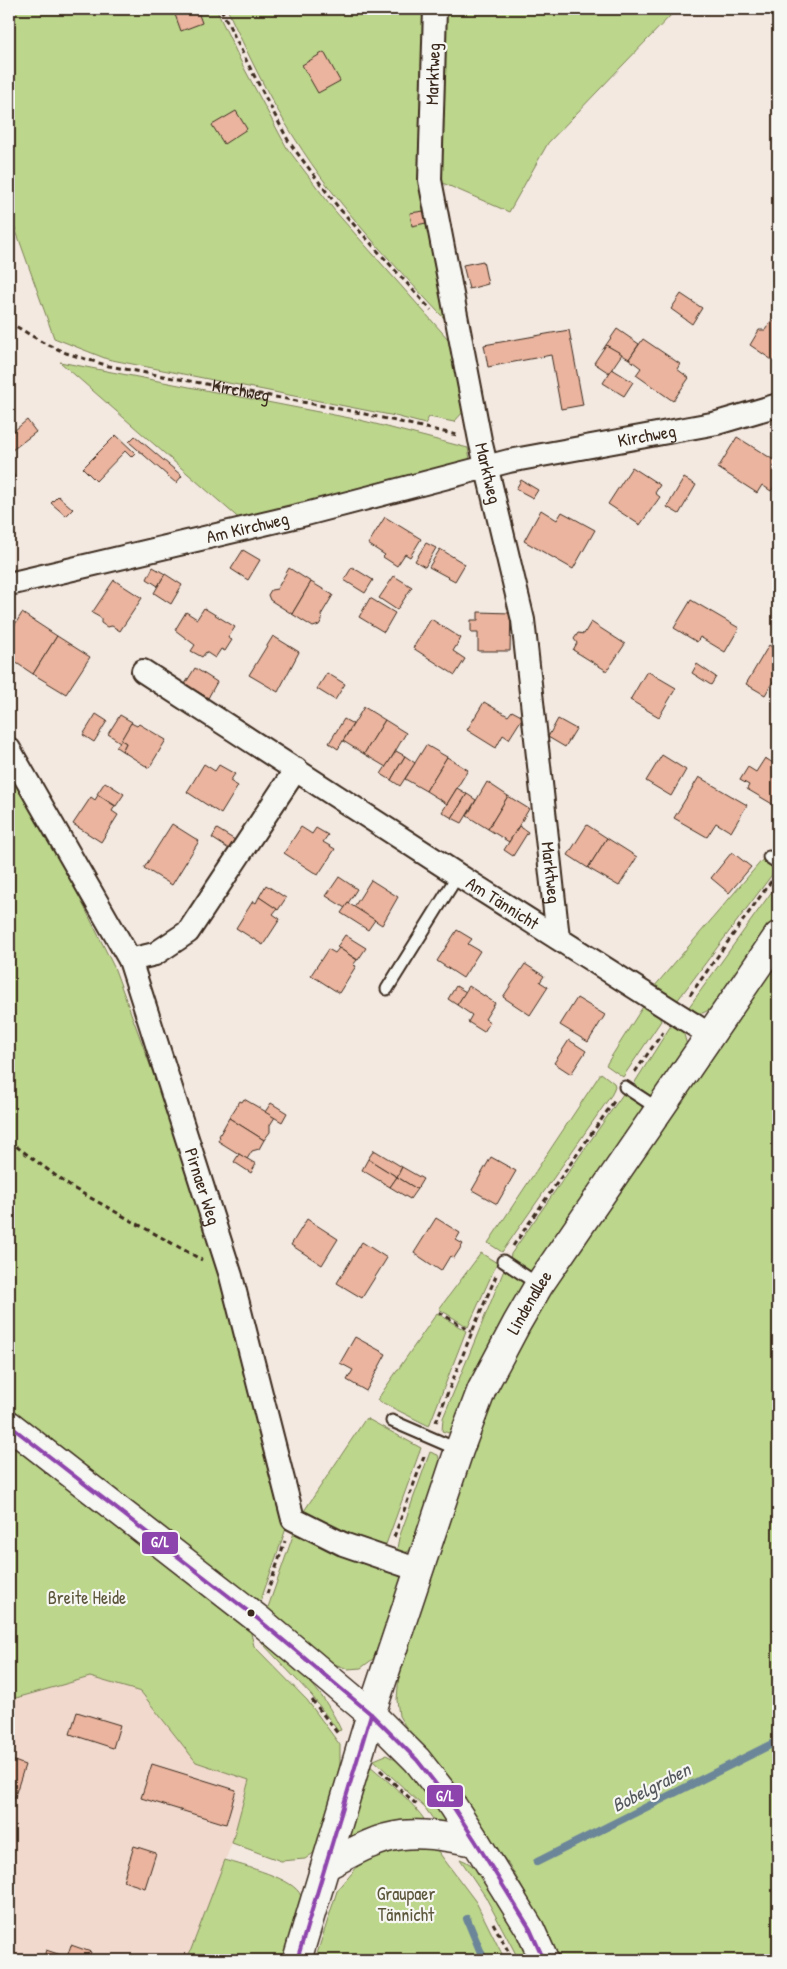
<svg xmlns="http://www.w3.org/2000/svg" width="787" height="1969" font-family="'Patrick Hand',sans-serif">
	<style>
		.built { fill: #f1d9cd }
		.green { fill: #bcd68c; stroke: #7c8055 }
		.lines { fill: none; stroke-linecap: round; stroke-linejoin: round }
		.stream { stroke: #6c8699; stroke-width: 8 }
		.building { fill: #eab49e; stroke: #3b2a1e }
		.service-casing { stroke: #3b2a1e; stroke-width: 15 }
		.minor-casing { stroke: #3b2a1e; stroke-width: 26 }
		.tertiary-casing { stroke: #3b2a1e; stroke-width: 31 }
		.secondary-casing { stroke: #3b2a1e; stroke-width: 31 }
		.path { stroke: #3b2a1e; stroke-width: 3; stroke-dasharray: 5 4; stroke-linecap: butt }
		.service { stroke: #f6f6f2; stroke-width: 11 }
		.minor { stroke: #f6f6f2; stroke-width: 22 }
		.tertiary { stroke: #f6f6f2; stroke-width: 28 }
		.secondary { stroke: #f6f6f2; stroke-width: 28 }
		.bus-1-casing { stroke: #f6f6f2; stroke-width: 8 }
		.bus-1 { stroke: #8e44ad; stroke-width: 4 }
		.bus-dot { fill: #3b2a1e; stroke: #f6f6f2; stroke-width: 2 }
		.labels { text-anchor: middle; stroke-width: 4.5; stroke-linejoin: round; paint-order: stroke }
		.street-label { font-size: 18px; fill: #3b2a1e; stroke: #f6f6f2 }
		.park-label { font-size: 18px; fill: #5b553a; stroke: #f6f6f2 }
		.water-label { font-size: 19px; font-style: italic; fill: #54585c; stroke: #f6f6f2 }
		.line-badge { stroke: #f6f6f2; stroke-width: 2 }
		.badge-label { font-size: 14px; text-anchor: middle; font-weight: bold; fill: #fff }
	</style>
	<rect width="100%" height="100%" fill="#f4e9e1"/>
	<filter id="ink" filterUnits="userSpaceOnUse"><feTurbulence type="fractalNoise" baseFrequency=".02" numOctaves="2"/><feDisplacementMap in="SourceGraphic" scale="10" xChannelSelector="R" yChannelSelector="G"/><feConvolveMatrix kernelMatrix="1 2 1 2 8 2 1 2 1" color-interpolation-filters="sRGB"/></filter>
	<g filter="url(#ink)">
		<path class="built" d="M90,1677L141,1692L196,1762L249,1780L232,1843L187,1960H9V1700Z"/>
		<g class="green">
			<path d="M9,9H216L243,66L287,148L335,211L456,348L464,411L454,422L429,417L425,424L395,416L107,359L54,338L9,211Z"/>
			<path d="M227,9H429L428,33L455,330C398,269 338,208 294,137C268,97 247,52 227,9Z"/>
			<path d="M442,9H670L672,14L548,143L509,212L438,181Z"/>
			<path d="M60,362L360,420L468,448L471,465L243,522Z"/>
			<path d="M9,762L31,799L114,967L228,1277L289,1520L258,1608L9,1410Z"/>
			<path d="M763,859L777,868L674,1005L654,987Z"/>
			<path d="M778,883V916L714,1007L703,1013L686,1011Z"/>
			<path d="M778,957V1960H558L543,1924L510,1866L409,1732L399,1716L397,1700L399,1673L435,1555L477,1431L512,1357L553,1284Z"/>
			<path d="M644,1005L659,1016L661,1021L623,1077L606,1065Z"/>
			<path d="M676,1026L683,1031L687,1045L652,1097L636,1088L635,1082L670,1027Z"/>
			<path d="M601,1073L614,1083L615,1086L612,1094L502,1252L488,1243Z"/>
			<path d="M623,1094H626L642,1104V1112L533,1272L528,1271L510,1259L511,1254Z"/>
			<path d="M481,1253L497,1263L468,1327L439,1309Z"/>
			<path d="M504,1270H507L523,1281L525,1286L455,1426L449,1433L442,1431L443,1418Z"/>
			<path d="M437,1313L466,1331L429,1426L377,1400Z"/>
			<path d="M366,1418L421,1448L384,1550L300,1517Z"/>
			<path d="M9,1437L250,1629L254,1646L307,1700L340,1745V1764L337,1783L319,1849L305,1859L281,1861L232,1843L249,1780L196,1762L141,1692L90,1677L9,1700Z"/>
			<path d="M430,1452L438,1455L440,1462L414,1548L401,1555L396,1553L399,1538Z"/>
			<path d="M296,1527L400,1573L402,1583L400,1595L373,1659L361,1668L348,1669L329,1662L266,1613Z"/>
			<path d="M262,1637C297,1668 321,1686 341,1730L338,1731L312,1696L263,1644Z"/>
			<path d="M386,1755L400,1762L445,1816L444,1824L436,1823L425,1808L374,1760Z"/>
			<path d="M369,1765C390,1783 411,1800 427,1823L349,1839L347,1836Z"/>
			<path d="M404,1845L437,1850L476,1902L505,1960H315L337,1891L358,1866L386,1851Z"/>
			<path d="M460,1859C493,1870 516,1931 532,1960H519L485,1896Z"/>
			<path d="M225,1860C243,1866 295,1878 301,1896C305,1907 289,1948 285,1960H187Z"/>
		</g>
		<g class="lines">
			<g class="stream">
				<path d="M537,1862L778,1741"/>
				<path d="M467,1919L484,1960"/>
			</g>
		</g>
		<g class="building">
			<path d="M173,9H197L202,23L181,31Z"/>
			<path d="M324,52L340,81L318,93L302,65Z"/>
			<path d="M236,111L247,129L224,144L212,125Z"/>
			<path d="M424,211L426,223L412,226L410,213Z"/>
			<path d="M483,261L488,284L469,289L463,265Z"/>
			<path d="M681,294L702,308L692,324L671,309Z"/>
			<path d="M772,320L778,324V364L750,345L759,330H765Z"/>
			<path d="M617,329L639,344L629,359L606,345Z"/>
			<path d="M569,330L583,405L561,409L551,355L488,367L484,345Z"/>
			<path d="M643,339L680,364L677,369L689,378L673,401L636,375L641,368L629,359Z"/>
			<path d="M606,345L622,354L609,373L594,363Z"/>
			<path d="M612,369L633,382L624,396L603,383Z"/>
			<path d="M27,420L36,432L11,451L9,448V435Z"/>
			<path d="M116,435L135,453L131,457L125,451L96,481L83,468Z"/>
			<path d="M135,436L182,476L176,483L129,442Z"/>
			<path d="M737,437L777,462L772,469L778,473V480L771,491L762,485L757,493L718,468Z"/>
			<path d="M9,466L15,477L9,481Z"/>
			<path d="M632,467L660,485L655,493L660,497L640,525L608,504Z"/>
			<path d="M684,478L696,485L679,514L667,507Z"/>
			<path d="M521,480L538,490L533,498L516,489Z"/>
			<path d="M58,496L73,509L66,516L51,503Z"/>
			<path d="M541,510L557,520L562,512L595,530L573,569L524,541Z"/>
			<path d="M385,517L421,539L410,557L405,554L397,566L383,557L385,555L368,544Z"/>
			<path d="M426,543L436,548L425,567L415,561Z"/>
			<path d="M440,549L465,564L455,581L429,567Z"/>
			<path d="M243,550L260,560L248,580L231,569Z"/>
			<path d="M153,567L165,574L158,586L147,579Z"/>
			<path d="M352,567L373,580L365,593L344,580Z"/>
			<path d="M289,568L311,582L292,614L270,600L268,595L271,590L277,589Z"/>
			<path d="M165,574L182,585L171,604L154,593Z"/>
			<path d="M394,576L412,587L397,610L379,598Z"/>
			<path d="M114,580L142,598L120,631L112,626L107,627L101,623V618L92,613Z"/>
			<path d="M311,582L333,595L321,615L322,620L319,625L313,627L292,614Z"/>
			<path d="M370,598L395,613L384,632L359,617Z"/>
			<path d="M691,600L739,628L725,652L700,637L697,642L674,628Z"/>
			<path d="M204,608L235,627L228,638L232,640L225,651L221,649L215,658L206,652L202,657L191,651L195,645L175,630L186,612L197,619Z"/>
			<path d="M478,612L511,613L510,651H478V633H471V620H478Z"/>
			<path d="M22,613L57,636L33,674L9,658V634Z"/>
			<path d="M431,619L461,638L453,651L465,659L455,675L413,648Z"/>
			<path d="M591,622L625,644L607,671L573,650L577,643L574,639L578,633L584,634Z"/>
			<path d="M57,636L90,657L66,694L33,674Z"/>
			<path d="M273,636L299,652L278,692L249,675Z"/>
			<path d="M769,645L778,651V673L765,695L746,684Z"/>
			<path d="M697,664L716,677L711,685L692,673Z"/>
			<path d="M195,668L217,682L208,698L185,684Z"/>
			<path d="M647,671L676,688L659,717L630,700Z"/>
			<path d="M327,673L345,684L335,700L317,689Z"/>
			<path d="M484,702L508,716L512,711L523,717L509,739L503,735L496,748L467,730Z"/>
			<path d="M364,707L385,720L364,754L343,741Z"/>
			<path d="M96,714L107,721L94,742L83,735Z"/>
			<path d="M120,715L132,722L120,742L108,734Z"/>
			<path d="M344,719L353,724L338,749L329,743Z"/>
			<path d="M558,719L576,729L565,747L548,737Z"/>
			<path d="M385,720L406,733L386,767L364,754Z"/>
			<path d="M131,723L137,726L139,724L166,740L149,768L122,751L126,743L121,740Z"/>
			<path d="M121,740L126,743L122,751L116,747Z"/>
			<path d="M426,745L447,757L426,791L405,779Z"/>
			<path d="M396,751L405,756L391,780L381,774Z"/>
			<path d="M662,755L686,770L671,796L646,781Z"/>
			<path d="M405,756L415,763L400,786L391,780Z"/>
			<path d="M447,757L468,770L447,804L426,791Z"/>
			<path d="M765,758L778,766V799L774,805L747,789L749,785L740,780L748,767L756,772Z"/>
			<path d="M204,764L215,771L219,765L235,774L230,781L238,786L221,814L187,792Z"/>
			<path d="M699,777L747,805L731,832L716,823L707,837L674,818Z"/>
			<path d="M105,782L124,794L116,806L97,794Z"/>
			<path d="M487,782L508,796L488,829L467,816Z"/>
			<path d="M457,788L467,794L452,818L442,812Z"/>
			<path d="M467,794L476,800L462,823L452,818Z"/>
			<path d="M98,795L115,806L112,811L118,815L101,842L73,824L91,797L95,800Z"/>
			<path d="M508,796L529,809L509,842L488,829Z"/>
			<path d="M172,824L199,841L172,885L144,868Z"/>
			<path d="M587,825L607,838L588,868L568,855Z"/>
			<path d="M519,826L528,832L513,856L504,850Z"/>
			<path d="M301,827L312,834L316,828L328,835L323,842L335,849L318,875L284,853Z"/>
			<path d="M217,829L235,840L229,849L212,838Z"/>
			<path d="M607,838L637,857L619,886L588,868Z"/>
			<path d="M732,852L751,867L729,893L711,878Z"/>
			<path d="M339,877L357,889L345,908L326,896Z"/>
			<path d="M371,880L398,897L382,925L354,907Z"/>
			<path d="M266,885L286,898L278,910L259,897Z"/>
			<path d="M259,897L277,909L273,914L280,919L263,945L236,928L253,901L256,903Z"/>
			<path d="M348,903L375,920L368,930L341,913Z"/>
			<path d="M457,930L472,939L468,944L480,951L463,978L437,961Z"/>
			<path d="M345,935L366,948L358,960L337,947Z"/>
			<path d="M339,948L357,960L353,965L356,966L339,993L311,975L328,949L335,953Z"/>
			<path d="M525,964L544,976L540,982L548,987L530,1015L503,997Z"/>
			<path d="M456,986L466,992L457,1005L448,999Z"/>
			<path d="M469,986L495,1003L485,1019L490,1022L484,1032L468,1022L472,1015L457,1005Z"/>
			<path d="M577,998L605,1015L588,1042L560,1025Z"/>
			<path d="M569,1040L586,1051L571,1074L554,1063Z"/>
			<path d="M244,1099L275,1117L270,1125V1132L264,1140L229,1118L240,1101L242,1102Z"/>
			<path d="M271,1103L287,1113L282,1122L265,1112Z"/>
			<path d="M229,1118L264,1140L259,1149L252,1151L247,1159L218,1141L220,1137L219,1136Z"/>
			<path d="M374,1150L402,1167L397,1177L368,1159Z"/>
			<path d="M239,1154L256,1164L251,1173L234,1162Z"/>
			<path d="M491,1157L516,1171L497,1204L472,1190Z"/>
			<path d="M368,1159L397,1177L390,1187L362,1170Z"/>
			<path d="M402,1167L423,1179L417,1189L397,1177Z"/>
			<path d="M397,1177L417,1189L410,1199L390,1187Z"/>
			<path d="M436,1218L460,1233L456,1240L463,1244L454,1258L450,1256L441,1271L414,1253Z"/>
			<path d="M307,1219L338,1239L322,1265L291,1245Z"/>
			<path d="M362,1242L387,1258L362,1298L337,1283Z"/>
			<path d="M355,1337L386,1354L366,1391L347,1380L353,1370L340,1363Z"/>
			<path d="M77,1712L120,1725L113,1748L70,1734Z"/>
			<path d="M9,1759L25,1765L11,1808H9Z"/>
			<path d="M152,1764L236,1790L226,1824L141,1798Z"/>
			<path d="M134,1846L156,1853L145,1888L123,1881Z"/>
			<path d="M71,1945L91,1952L88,1960H78L67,1957Z"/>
			<path d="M46,1950L67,1957L78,1960H43Z"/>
		</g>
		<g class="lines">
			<defs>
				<g id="service">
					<path d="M769,857L778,863"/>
					<path d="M387,989L458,875"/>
					<path d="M625,1087L660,1110"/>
					<path d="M503,1261L539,1285"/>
					<path d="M392,1421L459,1450"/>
				</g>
				<g id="minor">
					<path id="s2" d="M435,9L430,180L480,440L523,620L558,938"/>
					<path id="s3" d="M9,584L306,514L509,461L717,423L778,405"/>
					<path id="s4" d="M143,671L458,875L710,1035"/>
					<path id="s5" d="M9,749L130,960L231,1276L293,1519L343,1544L419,1570"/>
					<path d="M130,960L155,954L188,932L296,769"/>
				</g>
				<g id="tertiary">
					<path d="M326,1866C349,1854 375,1838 402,1835C426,1832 452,1838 476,1842"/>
					<path id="s6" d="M297,1960L371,1714L459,1450L482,1389L517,1323L539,1285L778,936"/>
				</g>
				<path id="secondary" d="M9,1425L258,1619L371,1714L417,1760L450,1802L476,1842L530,1929L544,1960"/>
			</defs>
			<use href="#service" class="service-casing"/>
			<use href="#minor" class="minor-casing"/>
			<use href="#tertiary" class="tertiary-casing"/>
			<use href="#secondary" class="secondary-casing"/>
			<g class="path">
				<path d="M221,9L247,62L289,142L338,207L431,310"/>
				<path id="s1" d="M9,322L42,342L66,353L109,366L356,412L457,435"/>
				<path d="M690,995L772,880"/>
				<path d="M635,1072L663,1032"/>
				<path d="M9,1141L71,1187L202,1260"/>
				<path d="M513,1246L615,1100"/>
				<path d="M439,1312L472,1332"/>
				<path d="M436,1422L472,1332L496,1276"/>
				<path d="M394,1537L425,1454"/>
				<path d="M267,1594L285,1541"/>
				<path d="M312,1700L339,1735"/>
				<path d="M380,1770L417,1805"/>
				<path d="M493,1923L513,1960"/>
			</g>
			<use href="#service" class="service"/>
			<use href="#minor" class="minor"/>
			<use href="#tertiary" class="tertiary"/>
			<use href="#secondary" class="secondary"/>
			<defs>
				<g id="bus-1">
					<path d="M9,1425L258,1619L371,1714L417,1760L450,1802L476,1842L530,1929L544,1960"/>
					<path d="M297,1960L371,1714"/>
				</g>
			</defs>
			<use href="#bus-1" class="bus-1-casing"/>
			<use href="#bus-1" class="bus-1"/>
		</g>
	</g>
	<circle class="bus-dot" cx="251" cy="1613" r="4.5"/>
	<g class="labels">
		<g class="street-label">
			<text transform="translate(433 74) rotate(-88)" y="6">Marktweg</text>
			<text dy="6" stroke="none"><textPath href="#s1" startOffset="244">Kirchweg</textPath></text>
			<text dy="6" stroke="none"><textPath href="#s3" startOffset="655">Kirchweg</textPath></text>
			<text dy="6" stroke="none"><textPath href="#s2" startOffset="470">Marktweg</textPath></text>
			<text dy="6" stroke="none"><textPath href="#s3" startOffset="245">Am Kirchweg</textPath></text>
			<text dy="6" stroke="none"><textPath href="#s2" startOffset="875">Marktweg</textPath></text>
			<text dy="6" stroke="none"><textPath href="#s4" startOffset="428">Am Tännicht</textPath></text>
			<text dy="6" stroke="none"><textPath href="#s5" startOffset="481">Pirnaer Weg</textPath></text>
			<text dy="6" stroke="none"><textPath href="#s6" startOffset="699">Lindenallee</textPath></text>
		</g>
		<g class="park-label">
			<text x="87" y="1604">Breite Heide</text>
			<text x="406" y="1900">Graupaer<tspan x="406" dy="21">Tännicht</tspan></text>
		</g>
		<g class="water-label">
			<text transform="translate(651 1787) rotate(-27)" y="7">Bobelgraben</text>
		</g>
	</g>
	<g class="line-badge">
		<rect x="141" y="1531" width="38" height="24" rx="5" fill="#8e44ad"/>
		<rect x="426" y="1784" width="38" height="24" rx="5" fill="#8e44ad"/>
	</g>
	<g class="badge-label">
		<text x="160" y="1547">G/L</text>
		<text x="445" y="1801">G/L</text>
	</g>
	<rect width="787" height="1969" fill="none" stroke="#f6f6f2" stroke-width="30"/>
	<rect x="15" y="15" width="757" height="1939" fill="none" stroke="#3b2a1e" stroke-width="2" filter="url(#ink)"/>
</svg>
